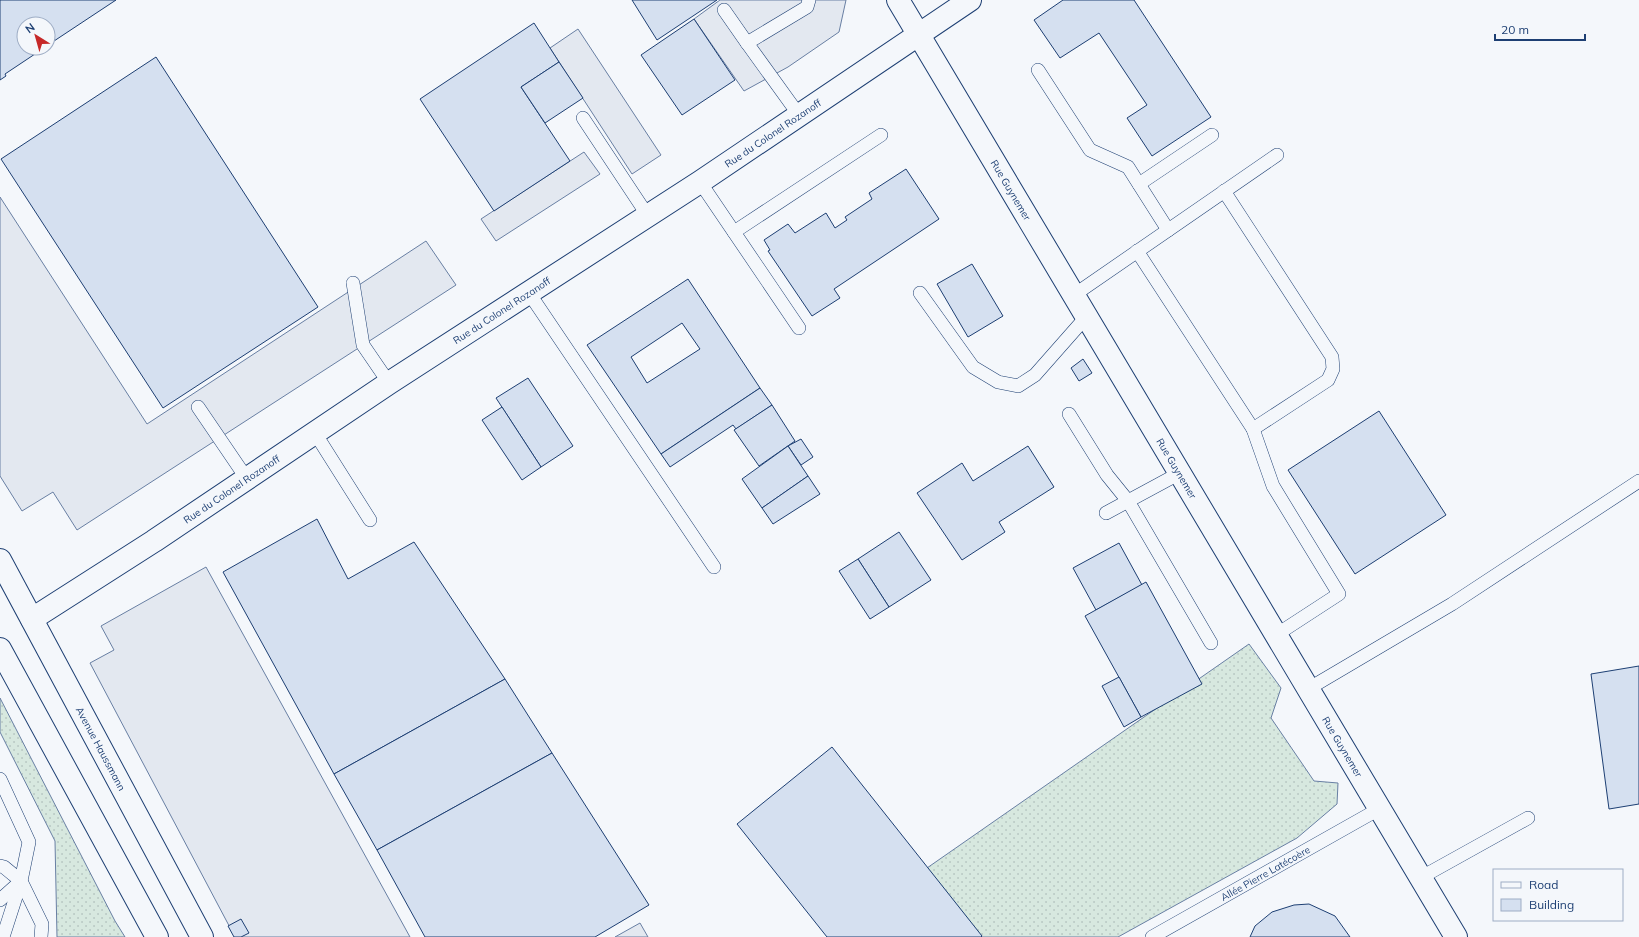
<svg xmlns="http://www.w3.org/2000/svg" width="1639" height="937" font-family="Mulish,sans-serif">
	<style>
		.grass { fill: url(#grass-dots); stroke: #687fa3 }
		.parking { fill: #e3e8f0; stroke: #687fa3 }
		.building { fill: #d5e0f0; stroke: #1d3f73; fill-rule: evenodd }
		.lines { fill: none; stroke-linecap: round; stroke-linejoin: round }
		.service-casing { stroke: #1d3f73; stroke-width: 14 }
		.minor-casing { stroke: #1d3f73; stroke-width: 24 }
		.tertiary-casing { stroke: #1d3f73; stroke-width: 24 }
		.service { stroke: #f4f7fb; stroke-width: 13 }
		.minor { stroke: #f4f7fb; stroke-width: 22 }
		.tertiary { stroke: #f4f7fb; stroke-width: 22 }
		.labels { text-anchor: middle; stroke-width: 3; stroke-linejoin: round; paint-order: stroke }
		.street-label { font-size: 10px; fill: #1d3f73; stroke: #f4f7fb }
	</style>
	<defs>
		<pattern id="grass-dots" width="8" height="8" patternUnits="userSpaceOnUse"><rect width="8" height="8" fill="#d7e8df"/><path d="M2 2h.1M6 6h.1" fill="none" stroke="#b8c8c3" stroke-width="1.8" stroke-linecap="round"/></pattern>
	</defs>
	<rect width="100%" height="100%" fill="#f4f7fb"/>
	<g class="grass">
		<path d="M1249,644L1281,688L1271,718L1314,781L1338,783L1337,804L1297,838L1118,937H982L927,868Z"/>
		<path d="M0,698L115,921L125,937H57L55,841L0,732Z"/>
	</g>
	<g class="parking">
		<path d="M720,0H846L839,32L788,67L744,91L694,19Z"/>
		<path d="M578,29L661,155L632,174L550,48Z"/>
		<path d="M584,152L600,174L496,241L481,219Z"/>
		<path d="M0,197L147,424L426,241L456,285L77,530L53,492L22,511L0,476Z"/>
		<path d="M206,567L410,937H235L90,663L114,650L101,626Z"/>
		<path d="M640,923L648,937H615Z"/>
	</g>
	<g class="building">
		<path d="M0,0H116L48,45V24H24V48H44L5,74L6,76L0,80Z"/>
		<path d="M632,0H717L657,40Z"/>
		<path d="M1063,0H1134L1211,117L1152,156L1127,118L1147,105L1099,33L1060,58L1034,20Z"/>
		<path d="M694,19L735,80L682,115L641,55Z"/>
		<path d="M534,23L559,62L521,87L570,161L494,211L420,99Z"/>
		<path d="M156,57L318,307L163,408L1,159Z"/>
		<path d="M559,62L583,98L545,123L521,87Z"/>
		<path d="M906,169L939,219L834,289L840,298L812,316L768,251L770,250L764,240L788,224L795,233L826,213L835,228L847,220L845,217L872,199L869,193Z"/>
		<path d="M972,264L1003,316L968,337L937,284Z"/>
		<path d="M688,279L760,388L661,454L587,345ZM682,323L700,349L647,383L631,357Z"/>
		<path d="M1083,359L1092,373L1079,381L1071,368Z"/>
		<path d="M528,378L573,446L541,467L496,398Z"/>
		<path d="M760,388L772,405L736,429L733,425L670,467L661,454Z"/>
		<path d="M772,405L795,441L759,466L734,430Z"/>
		<path d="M502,407L541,467L522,480L482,420Z"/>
		<path d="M1379,411L1446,515L1355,574L1288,470Z"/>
		<path d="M801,439L813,457L801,465L788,446Z"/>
		<path d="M788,446L808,476L762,508L742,479Z"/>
		<path d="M1028,446L1054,487L999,522L1005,532L962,560L917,493L962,463L973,481Z"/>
		<path d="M808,476L820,494L773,524L762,508Z"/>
		<path d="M317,519L348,579L414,542L505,679L334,774L223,572Z"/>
		<path d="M899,532L931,580L889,607L858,559Z"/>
		<path d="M1119,543L1142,585L1096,610L1073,568Z"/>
		<path d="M858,559L889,607L870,619L839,571Z"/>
		<path d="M1146,582L1202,684L1141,717L1085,616Z"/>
		<path d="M1639,666V804L1609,809L1591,674Z"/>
		<path d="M1119,677L1141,717L1124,727L1102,686Z"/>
		<path d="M505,679L552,753L377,850L334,774Z"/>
		<path d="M832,747L982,936L981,937H827L737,824Z"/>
		<path d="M552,753L649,905L595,937H425L377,850Z"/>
		<path d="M1309,904L1335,916L1350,937H1250L1255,926L1272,912L1294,905Z"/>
		<path d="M241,919L249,933L241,937H234L228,926Z"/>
	</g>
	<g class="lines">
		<defs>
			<g id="service">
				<path d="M724,10L747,43"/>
				<path d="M1038,70L1090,150L1128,167L1168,230"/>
				<path d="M799,115L747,43L807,7L809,0"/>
				<path d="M583,118L648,216"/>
				<path d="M700,182L799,328"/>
				<path d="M1139,184L1212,135"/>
				<path d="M734,232L881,135"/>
				<path d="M1137,251L1253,429L1328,380L1333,369L1332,357L1224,191"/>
				<path d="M353,283L363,345L389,383"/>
				<path d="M529,293L714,567"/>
				<path d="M920,293L973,367L998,382L1018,386L1035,375L1087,316"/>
				<path d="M1074,295L1277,155"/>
				<path d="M198,407L247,479"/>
				<path d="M1069,414L1107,475L1128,501L1211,643"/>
				<path d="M1253,429L1273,486L1339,594L1276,635"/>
				<path d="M315,433L370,520"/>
				<path d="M1106,513L1180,473"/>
				<path d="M1308,689L1452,604L1639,481"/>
				<path d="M0,779L29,842L21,881L3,937"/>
				<path d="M0,866L4,867L21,881L42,924L41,937"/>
				<path d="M1420,878L1528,818"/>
				<path d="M0,900L20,882"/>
				<path id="s1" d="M1152,937L1379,809"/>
			</g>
			<g id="minor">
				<path id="s2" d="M898,0L1456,937"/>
				<path id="s3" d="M32,619L154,541L389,383L700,182L970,0"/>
			</g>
			<g id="tertiary">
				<path id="s4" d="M0,560L202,937"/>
				<path d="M0,649L157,937"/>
			</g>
		</defs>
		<use href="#service" class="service-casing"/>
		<use href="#minor" class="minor-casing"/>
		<use href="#tertiary" class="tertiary-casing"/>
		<use href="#service" class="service"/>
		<use href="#minor" class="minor"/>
		<use href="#tertiary" class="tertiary"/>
	</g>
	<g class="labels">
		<g class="street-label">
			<text dy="4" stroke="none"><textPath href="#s3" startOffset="886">Rue du Colonel Rozanoff</textPath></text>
			<text dy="4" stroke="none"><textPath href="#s2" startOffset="221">Rue Guynemer</textPath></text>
			<text dy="4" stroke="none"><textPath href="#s3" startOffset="562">Rue du Colonel Rozanoff</textPath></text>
			<text dy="4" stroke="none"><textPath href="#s2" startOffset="545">Rue Guynemer</textPath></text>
			<text dy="4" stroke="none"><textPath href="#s3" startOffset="238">Rue du Colonel Rozanoff</textPath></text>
			<text dy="4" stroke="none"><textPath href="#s2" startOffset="869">Rue Guynemer</textPath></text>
			<text dy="4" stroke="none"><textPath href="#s4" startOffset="214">Avenue Haussmann</textPath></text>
			<text dy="4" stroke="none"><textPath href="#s1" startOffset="130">Allée Pierre Latécoère</textPath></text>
		</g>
	</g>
	<rect x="1493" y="869" width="130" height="52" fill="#f4f7fb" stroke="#9eadc5"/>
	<rect x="1501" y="882" width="20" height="6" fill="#f4f7fb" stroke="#9eadc5"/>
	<text x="1529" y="889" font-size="12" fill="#1d3f73">Road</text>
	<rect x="1501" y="899" width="20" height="12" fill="#d5e0f0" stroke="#9eadc5"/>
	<text x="1529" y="909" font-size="12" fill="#1d3f73">Building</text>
	<g transform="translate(36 36) rotate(323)"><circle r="19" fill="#f4f7fb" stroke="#9eadc5"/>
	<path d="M0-3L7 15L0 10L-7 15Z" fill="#c62828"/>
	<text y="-6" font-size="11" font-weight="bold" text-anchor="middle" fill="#1d3f73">N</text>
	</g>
	<path d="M1495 34v6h90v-6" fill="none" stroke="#1d3f73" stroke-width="2"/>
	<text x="1501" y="34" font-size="12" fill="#1d3f73" stroke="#f4f7fb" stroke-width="3" paint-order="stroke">20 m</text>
</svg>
